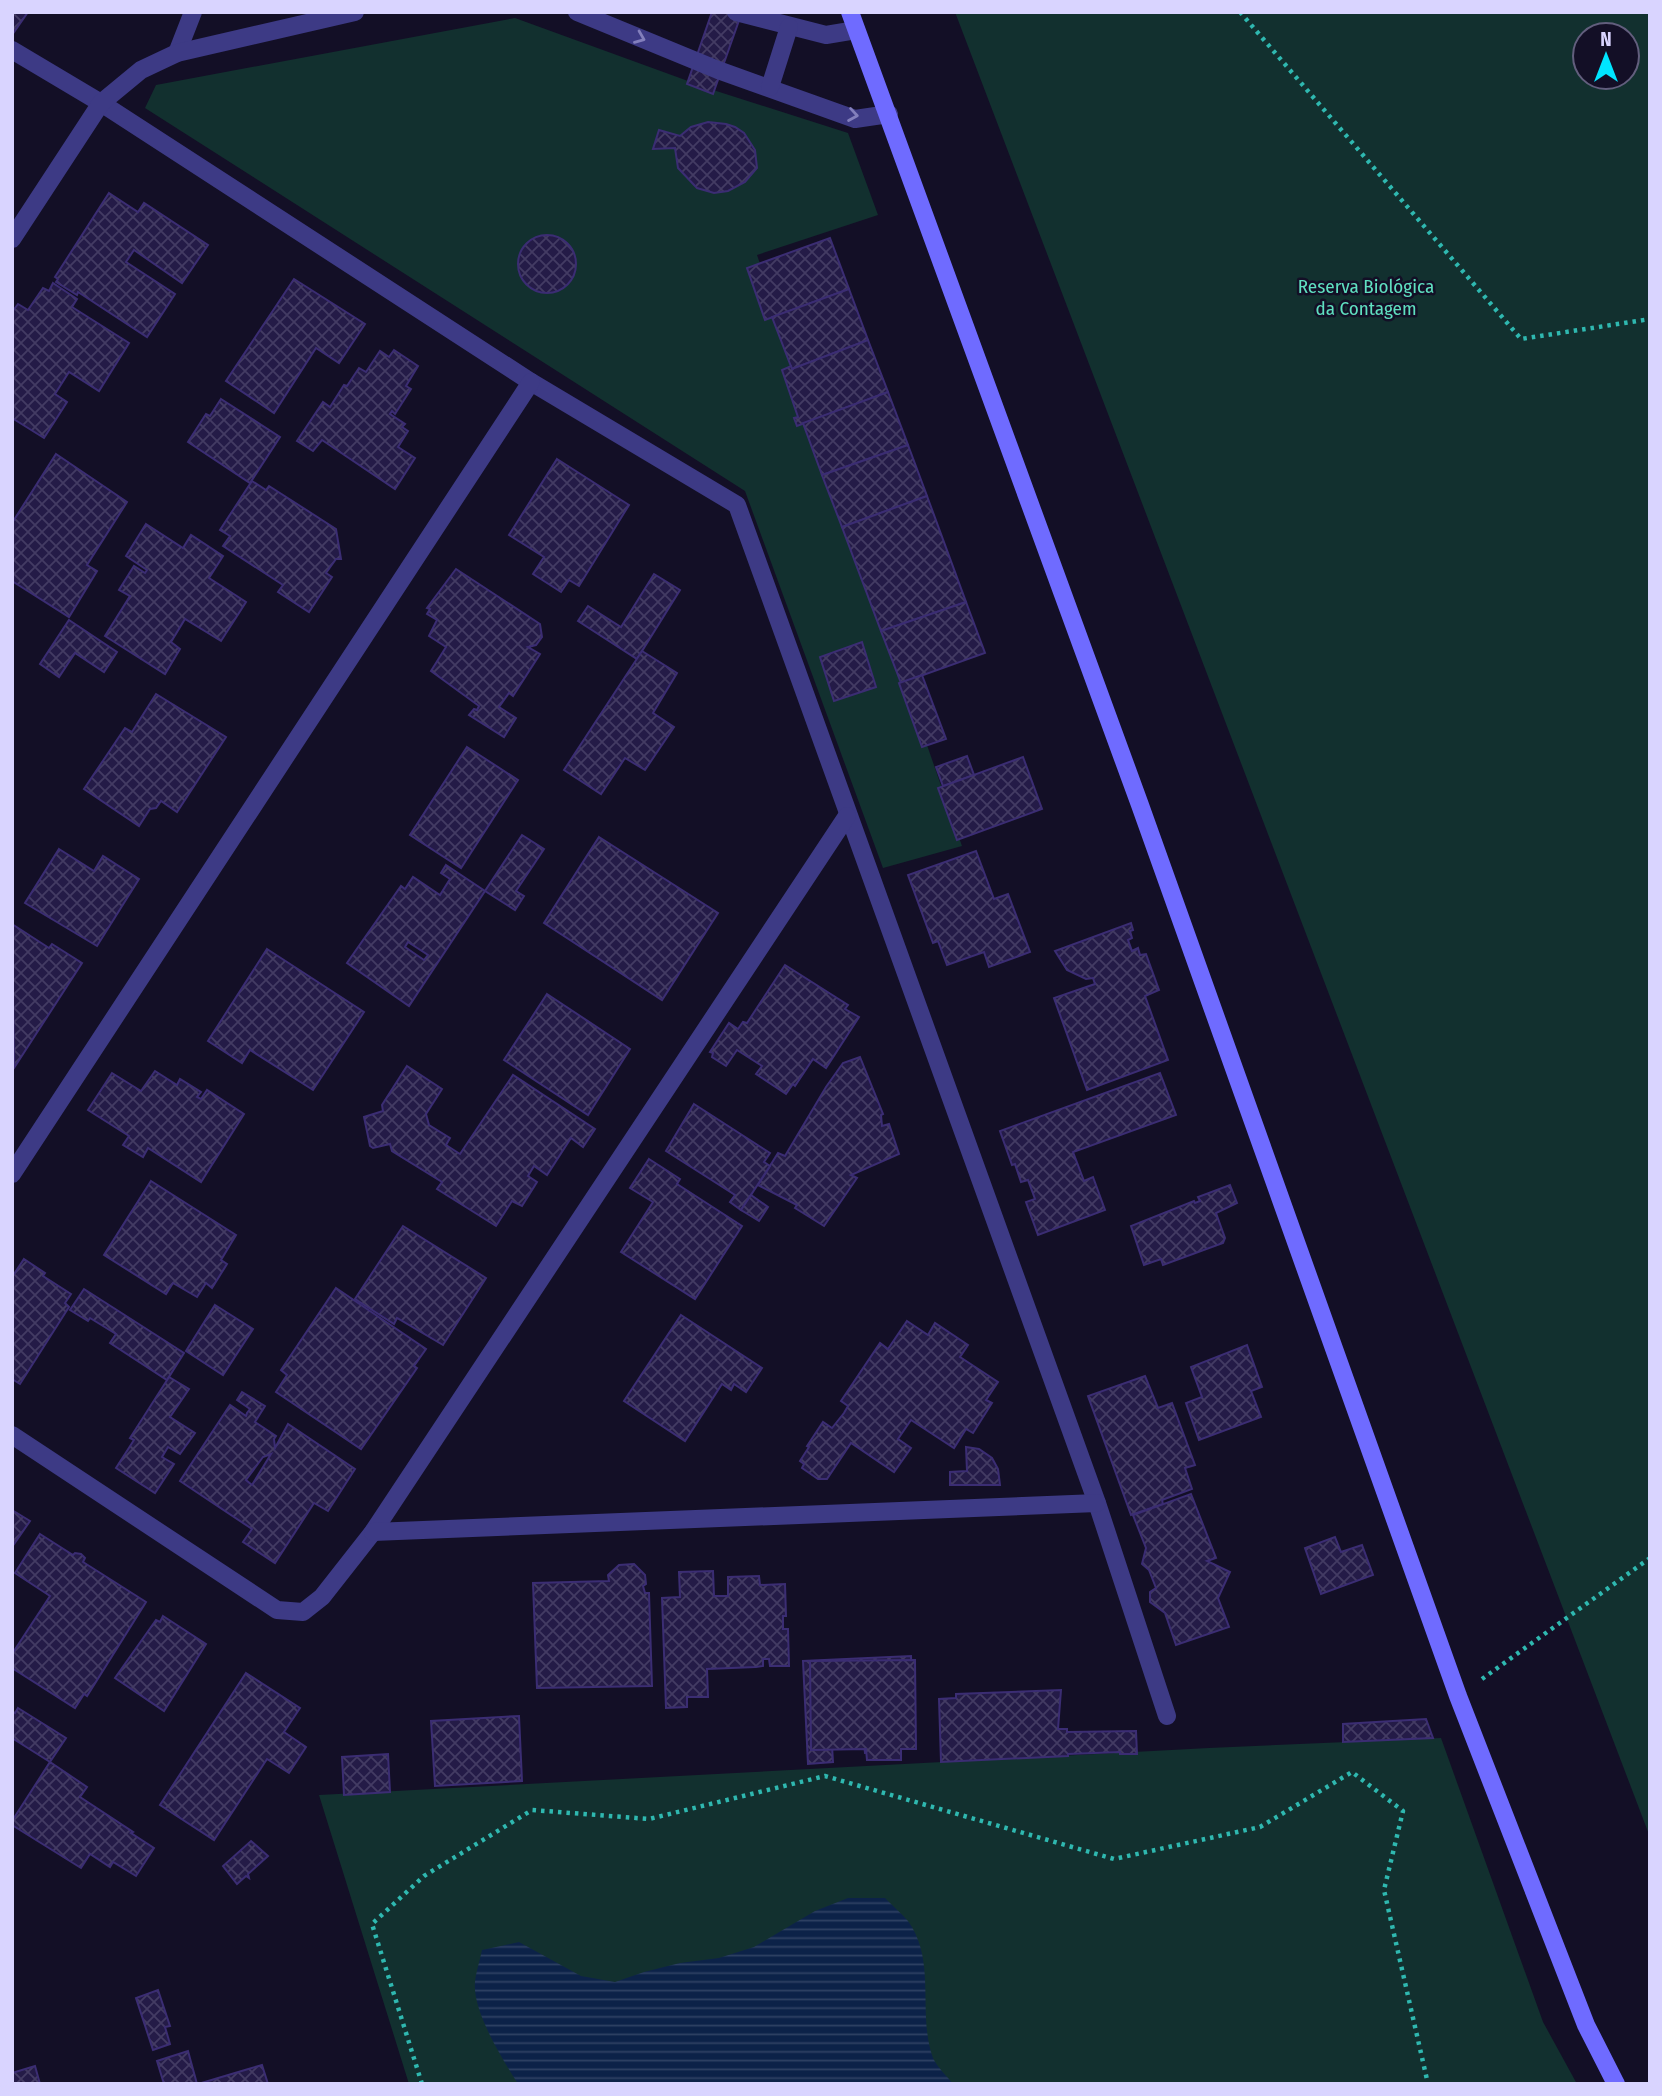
<svg xmlns="http://www.w3.org/2000/svg" width="1662" height="2096" font-family="'Fira Sans Condensed',sans-serif">
	<style>
		.green { fill: #12302f; fill-rule: evenodd }
		.water { fill: url(#water-rules) }
		.building { fill: url(#building-cross-hatch); stroke: #3b2d73; stroke-width: 2; fill-rule: evenodd }
		.lines { fill: none; stroke-linecap: round; stroke-linejoin: round }
		.path { stroke: #2fb8b0; stroke-width: 4.5; stroke-dasharray: 3.5 5; stroke-linecap: butt }
		.street { stroke: #3d3a85; stroke-width: 18 }
		.secondary { stroke: #6f6bff; stroke-width: 18 }
		.oneway { stroke: #837fbc }
		.labels { text-anchor: middle; stroke-width: 5; stroke-linejoin: round; paint-order: stroke }
		.park-label { font-size: 19px; fill: #5fe0c0; stroke: #130f26 }
	</style>
	<defs>
		<pattern id="water-rules" width="6" height="5" patternUnits="userSpaceOnUse" patternTransform="scale(1.75)"><rect width="6" height="5" fill="#0c2248"/><path d="M0 2.5h6" fill="none" stroke="#2f4163"/></pattern>
		<pattern id="building-cross-hatch" width="8" height="8" patternUnits="userSpaceOnUse" patternTransform="scale(1.75)"><rect width="8" height="8" fill="#241b47"/><path d="M0 0l8 8M0 8l8-8" fill="none" stroke="#433b63"/></pattern>
	</defs>
	<rect width="100%" height="100%" fill="#130f26"/>
	<g class="green">
		<path d="M955,12H1650V1837ZM1585,35H1627V77H1585Z"/>
		<path d="M515,18L710,89L848,133L878,215L757,255L962,846L883,868L745,491L145,108L156,85Z"/>
		<path d="M1441,1738L1543,2022L1577,2084H409L319,1795L1209,1748Z"/>
	</g>
	<path class="water" d="M848,1898H885C892,1905 901,1913 908,1921C937,1961 917,2014 933,2058C937,2067 947,2076 953,2084H518C503,2060 472,2011 475,1982C476,1972 480,1960 482,1950L519,1942L581,1976L615,1982L644,1972L680,1963L719,1958L754,1947L815,1911Z"/>
	<g class="building">
		<path d="M12,12H28L12,35Z"/>
		<path d="M712,12H742L713,94L687,84Z"/>
		<path d="M708,122L726,124L735,127L744,133L755,150L757,168L745,182L728,191L714,193L697,188L678,168L675,148L653,149L659,130L680,136L691,127Z"/>
		<path d="M109,193L138,212L144,203L208,245L182,283L134,250L126,262L175,294L147,337L78,292L77,295L56,282L58,279L55,277Z"/>
		<circle cx="547" cy="264" r="29"/>
		<path d="M830,238L849,289L765,320L747,268Z"/>
		<path d="M294,279L365,324L339,363L316,348L274,413L226,381Z"/>
		<path d="M53,283L77,299L72,307L129,343L99,391L69,372L55,394L67,402L44,438L12,418V312L18,304L28,310L43,288L49,291Z"/>
		<path d="M849,289L868,340L792,369L772,317Z"/>
		<path d="M868,340L888,392L797,426L794,418L798,417L782,370L791,366L792,369Z"/>
		<path d="M394,350L418,366L406,386L411,389L395,414L392,411L390,414L405,424L402,427L408,431L398,447L415,458L395,489L322,440L313,451L297,441L323,402L330,407L344,385L347,386L359,368L366,372L380,351L389,357Z"/>
		<path d="M888,392L908,445L822,475L803,423Z"/>
		<path d="M221,399L280,437L250,483L188,442L206,414L210,416Z"/>
		<path d="M908,445L927,496L842,527L822,475Z"/>
		<path d="M56,454L127,502L87,565L97,571L69,617L12,581V523Z"/>
		<path d="M557,459L629,505L579,586L569,580L561,592L533,574L544,557L509,535Z"/>
		<path d="M252,481L266,490L269,486L336,529L341,559H336L326,573L332,577L309,612L278,592L283,585L223,546L230,536L220,530Z"/>
		<path d="M927,496L966,602L881,631L842,527Z"/>
		<path d="M146,524L183,548L191,535L223,556L209,578L246,602L221,641L185,619L171,642L180,649L165,674L105,636L130,596L119,590L134,566L145,573L147,570L126,556Z"/>
		<path d="M456,569L540,624L542,637L536,645L528,647L540,654L513,696L509,693L499,707L516,718L504,737L469,715L474,709L477,710L479,706L431,671L446,647L429,636L437,620L427,614L430,609L427,608Z"/>
		<path d="M654,574L680,590L637,659L578,621L588,606L621,627Z"/>
		<path d="M966,602L985,653L901,683L881,631Z"/>
		<path d="M69,620L117,652L104,672L75,653L59,677L40,664Z"/>
		<path d="M862,642L876,687L834,701L820,657Z"/>
		<path d="M642,651L677,673L653,713L674,727L645,770L625,758L601,794L564,770Z"/>
		<path d="M922,675L946,739L922,747L899,683Z"/>
		<path d="M156,694L226,737L177,812L161,801L156,808L150,809L139,826L84,789L125,728L132,732Z"/>
		<path d="M467,747L518,780L461,868L410,835Z"/>
		<path d="M967,756L974,775L943,786L936,767Z"/>
		<path d="M1023,757L1042,809L957,840L938,788Z"/>
		<path d="M522,835L544,849L516,891L524,896L515,910L485,891Z"/>
		<path d="M599,837L718,913L662,1000L544,923Z"/>
		<path d="M59,849L94,871L103,856L139,879L97,946L25,903Z"/>
		<path d="M976,851L994,899L1008,894L1030,952L989,967L984,952L947,965L938,941L933,943L908,875Z"/>
		<path d="M446,865L485,891L409,1006L347,963L401,886L405,889L413,877L440,895L450,879L441,873ZM408,942L428,955L424,960L405,947Z"/>
		<path d="M1131,923L1133,930L1130,931L1132,938L1128,940L1132,951L1138,948L1140,955L1146,954L1159,990L1145,996L1168,1060L1087,1090L1054,998L1095,984L1093,978L1086,979L1067,970L1055,951Z"/>
		<path d="M12,924L49,948L52,944L82,963L14,1068Z"/>
		<path d="M267,949L364,1012L313,1090L250,1050L242,1063L208,1041Z"/>
		<path d="M785,965L848,1005L845,1009L859,1017L826,1068L813,1059L795,1086L793,1084L786,1094L756,1074L762,1066L737,1050L726,1066L712,1057L713,1053L710,1052L729,1023L738,1029L743,1022L747,1023Z"/>
		<path d="M547,994L630,1049L588,1115L504,1060Z"/>
		<path d="M860,1057L883,1114L881,1115L882,1126L889,1124L899,1154L851,1175L857,1178L824,1226L795,1208L797,1205L758,1185L778,1153L785,1156L826,1087L843,1063Z"/>
		<path d="M407,1066L442,1089L426,1114L429,1125L450,1138L446,1145L460,1154L513,1075L595,1129L583,1147L571,1138L547,1175L534,1166L528,1176L537,1182L522,1206L512,1201L496,1226L437,1189L442,1182L392,1151L390,1144L373,1148L370,1146L364,1117L383,1111L382,1105Z"/>
		<path d="M155,1071L177,1085L180,1079L201,1092L197,1097L201,1099L207,1090L244,1114L201,1182L148,1148L143,1157L123,1145L129,1136L88,1110L112,1073L141,1091Z"/>
		<path d="M1160,1073L1176,1115L1073,1152L1084,1181L1093,1177L1105,1210L1038,1235L1026,1202L1035,1199L1028,1180L1021,1182L1015,1164L1012,1165L1000,1131Z"/>
		<path d="M694,1104L770,1153L764,1162L770,1166L741,1210L730,1202L735,1195L666,1151Z"/>
		<path d="M649,1159L680,1179L677,1184L742,1226L695,1299L621,1252L653,1202L630,1188Z"/>
		<path d="M151,1181L236,1235L221,1260L227,1264L212,1288L206,1283L197,1297L173,1283L166,1294L104,1255Z"/>
		<path d="M1230,1185L1237,1203L1216,1213L1225,1238L1223,1243L1163,1265L1161,1259L1144,1265L1131,1226L1194,1201L1195,1203L1200,1201L1198,1197Z"/>
		<path d="M751,1195L768,1207L759,1221L741,1210Z"/>
		<path d="M403,1226L486,1278L443,1345L397,1318L394,1324L355,1299Z"/>
		<path d="M24,1259L45,1273L43,1276L71,1294L65,1303L69,1307L20,1384L12,1379V1277Z"/>
		<path d="M336,1288L426,1349L414,1366L417,1368L415,1371L361,1449L276,1392L287,1375L281,1370Z"/>
		<path d="M84,1289L184,1353L167,1380L110,1343L116,1334L90,1318L88,1321L70,1310Z"/>
		<path d="M215,1305L253,1329L223,1375L186,1351Z"/>
		<path d="M681,1315L762,1368L746,1392L734,1384L731,1390L722,1384L685,1441L624,1401Z"/>
		<path d="M907,1321L928,1335L935,1323L968,1345L960,1357L998,1382L986,1400L992,1403L973,1433L966,1429L954,1448L911,1420L898,1439L911,1448L894,1472L851,1443L827,1479H818L802,1468L804,1464L800,1461L809,1447L807,1446L823,1422L832,1428L844,1413L848,1406L841,1401L880,1343L888,1349Z"/>
		<path d="M1247,1345L1262,1387L1251,1391L1261,1417L1199,1440L1186,1403L1202,1397L1191,1367Z"/>
		<path d="M1145,1376L1158,1408L1172,1403L1195,1465L1185,1468L1192,1489L1162,1500L1163,1504L1131,1515L1088,1396Z"/>
		<path d="M169,1377L189,1389L170,1417L195,1433L180,1454L168,1447L162,1457L174,1464L155,1493L116,1468L134,1440L130,1438Z"/>
		<path d="M242,1392L265,1406L255,1422L276,1436L274,1439L275,1448L288,1424L355,1469L328,1511L314,1503L275,1563L243,1542L252,1529L180,1481L230,1405L246,1416L247,1413L250,1409L237,1400ZM271,1454L252,1485L246,1480L263,1457Z"/>
		<path d="M966,1447L979,1449L992,1458L998,1469L1000,1485H950V1472L967,1471Z"/>
		<path d="M1191,1494L1216,1558L1207,1561L1230,1572L1218,1598L1229,1627L1176,1645L1165,1613L1150,1602V1592L1156,1588L1149,1570L1142,1564L1146,1548L1133,1515Z"/>
		<path d="M12,1510L30,1521L12,1547Z"/>
		<path d="M40,1534L73,1555L75,1553L81,1554L85,1558L83,1562L146,1602L87,1696L84,1694L75,1708L12,1668V1654L50,1596L15,1573Z"/>
		<path d="M1335,1537L1341,1552L1362,1545L1373,1575L1321,1594L1305,1548Z"/>
		<path d="M634,1564L645,1575L646,1584L643,1586L645,1593H649L652,1686L537,1688L533,1583L609,1581L608,1575L619,1565Z"/>
		<path d="M713,1571L714,1596H728V1577L759,1576L760,1585L785,1584L786,1616H783V1629H788L789,1666H770L769,1659H763V1666L756,1667L707,1669L708,1697H687V1707L666,1708L662,1598L680,1597L679,1572Z"/>
		<path d="M163,1616L206,1644L164,1711L115,1678L156,1620L160,1622Z"/>
		<path d="M911,1656L914,1740L899,1741L900,1751L865,1753L864,1744L832,1746L833,1762L808,1764L803,1661Z"/>
		<path d="M915,1660L916,1749H901V1760H867L866,1749L811,1750L810,1661Z"/>
		<path d="M246,1673L300,1708L284,1732L306,1747L289,1773L267,1759L214,1840L160,1805Z"/>
		<path d="M1061,1690L1058,1729H1067V1732L1136,1731L1137,1754H1120V1752L1068,1754V1756L941,1762L939,1699L956,1698V1694Z"/>
		<path d="M18,1708L66,1738L50,1762L12,1738V1711L15,1713Z"/>
		<path d="M519,1716L522,1781L435,1786L431,1721Z"/>
		<path d="M1426,1719L1433,1738L1343,1742V1724Z"/>
		<path d="M388,1754L390,1792L344,1795L342,1757Z"/>
		<path d="M50,1762L87,1787L80,1797L133,1832L131,1833L154,1848L136,1876L113,1862L110,1867L90,1854L81,1868L12,1825V1821Z"/>
		<path d="M251,1841L268,1856L248,1874L249,1878L246,1876L237,1884L223,1866Z"/>
		<path d="M158,1990L170,2026L165,2027L170,2044L153,2050L136,1998Z"/>
		<path d="M188,2051L197,2084H164L157,2061Z"/>
		<path d="M262,2065L268,2084H198L245,2070Z"/>
		<path d="M35,2066L40,2084H12V2073Z"/>
	</g>
	<g class="lines">
		<g class="path">
			<path d="M1240,12L1521,339L1650,319"/>
			<path d="M1482,1679L1650,1558"/>
			<path d="M422,2084L372,1924L424,1876L532,1810L649,1819L825,1776L1114,1859L1260,1827L1352,1772L1403,1811L1384,1890L1428,2084"/>
		</g>
		<g class="street">
			<path d="M577,12L718,70L855,119L889,114"/>
			<path d="M736,12L826,35L856,30"/>
			<path d="M12,50L101,103L531,382L737,505L1097,1503L1167,1716"/>
			<path d="M177,53L193,12"/>
			<path d="M770,87L789,27"/>
			<path d="M12,239L101,103L141,70L177,53L355,12"/>
			<path d="M12,1174L531,382"/>
			<path d="M12,1435L277,1610L303,1612L322,1597L373,1532L847,816"/>
			<path d="M373,1532L1097,1503"/>
		</g>
		<path class="secondary" d="M850,12L1140,805L1458,1696L1586,2025L1616,2084"/>
	</g>
	<defs><path id="oneway-chevron" d="M-2-3.5L2.5 0L-2 3.5" fill="none" stroke-width="1.6" stroke-linecap="round" stroke-linejoin="round" transform="scale(1.75)"/></defs>
	<g class="oneway">
		<use href="#oneway-chevron" transform="translate(640 38) rotate(22)"/>
		<use href="#oneway-chevron" transform="translate(853 115) rotate(9)"/>
	</g>
	<g class="labels">
		<g class="park-label">
			<text x="1366" y="293">Reserva Biológica<tspan x="1366" dy="22">da Contagem</tspan></text>
		</g>
	</g>
	<rect width="1662" height="2096" fill="none" stroke="#d9d4ff" stroke-width="28"/>
	<g transform="translate(1606 56)"><circle r="33" fill="#130f26" stroke="#625e7d" stroke-width="2"/>
	<path d="M0-5L12 26L0 18L-12 26Z" fill="#00e5ff"/>
	<text y="-10" font-size="19" font-weight="bold" text-anchor="middle" fill="#d9d4ff">N</text>
	</g>
</svg>
